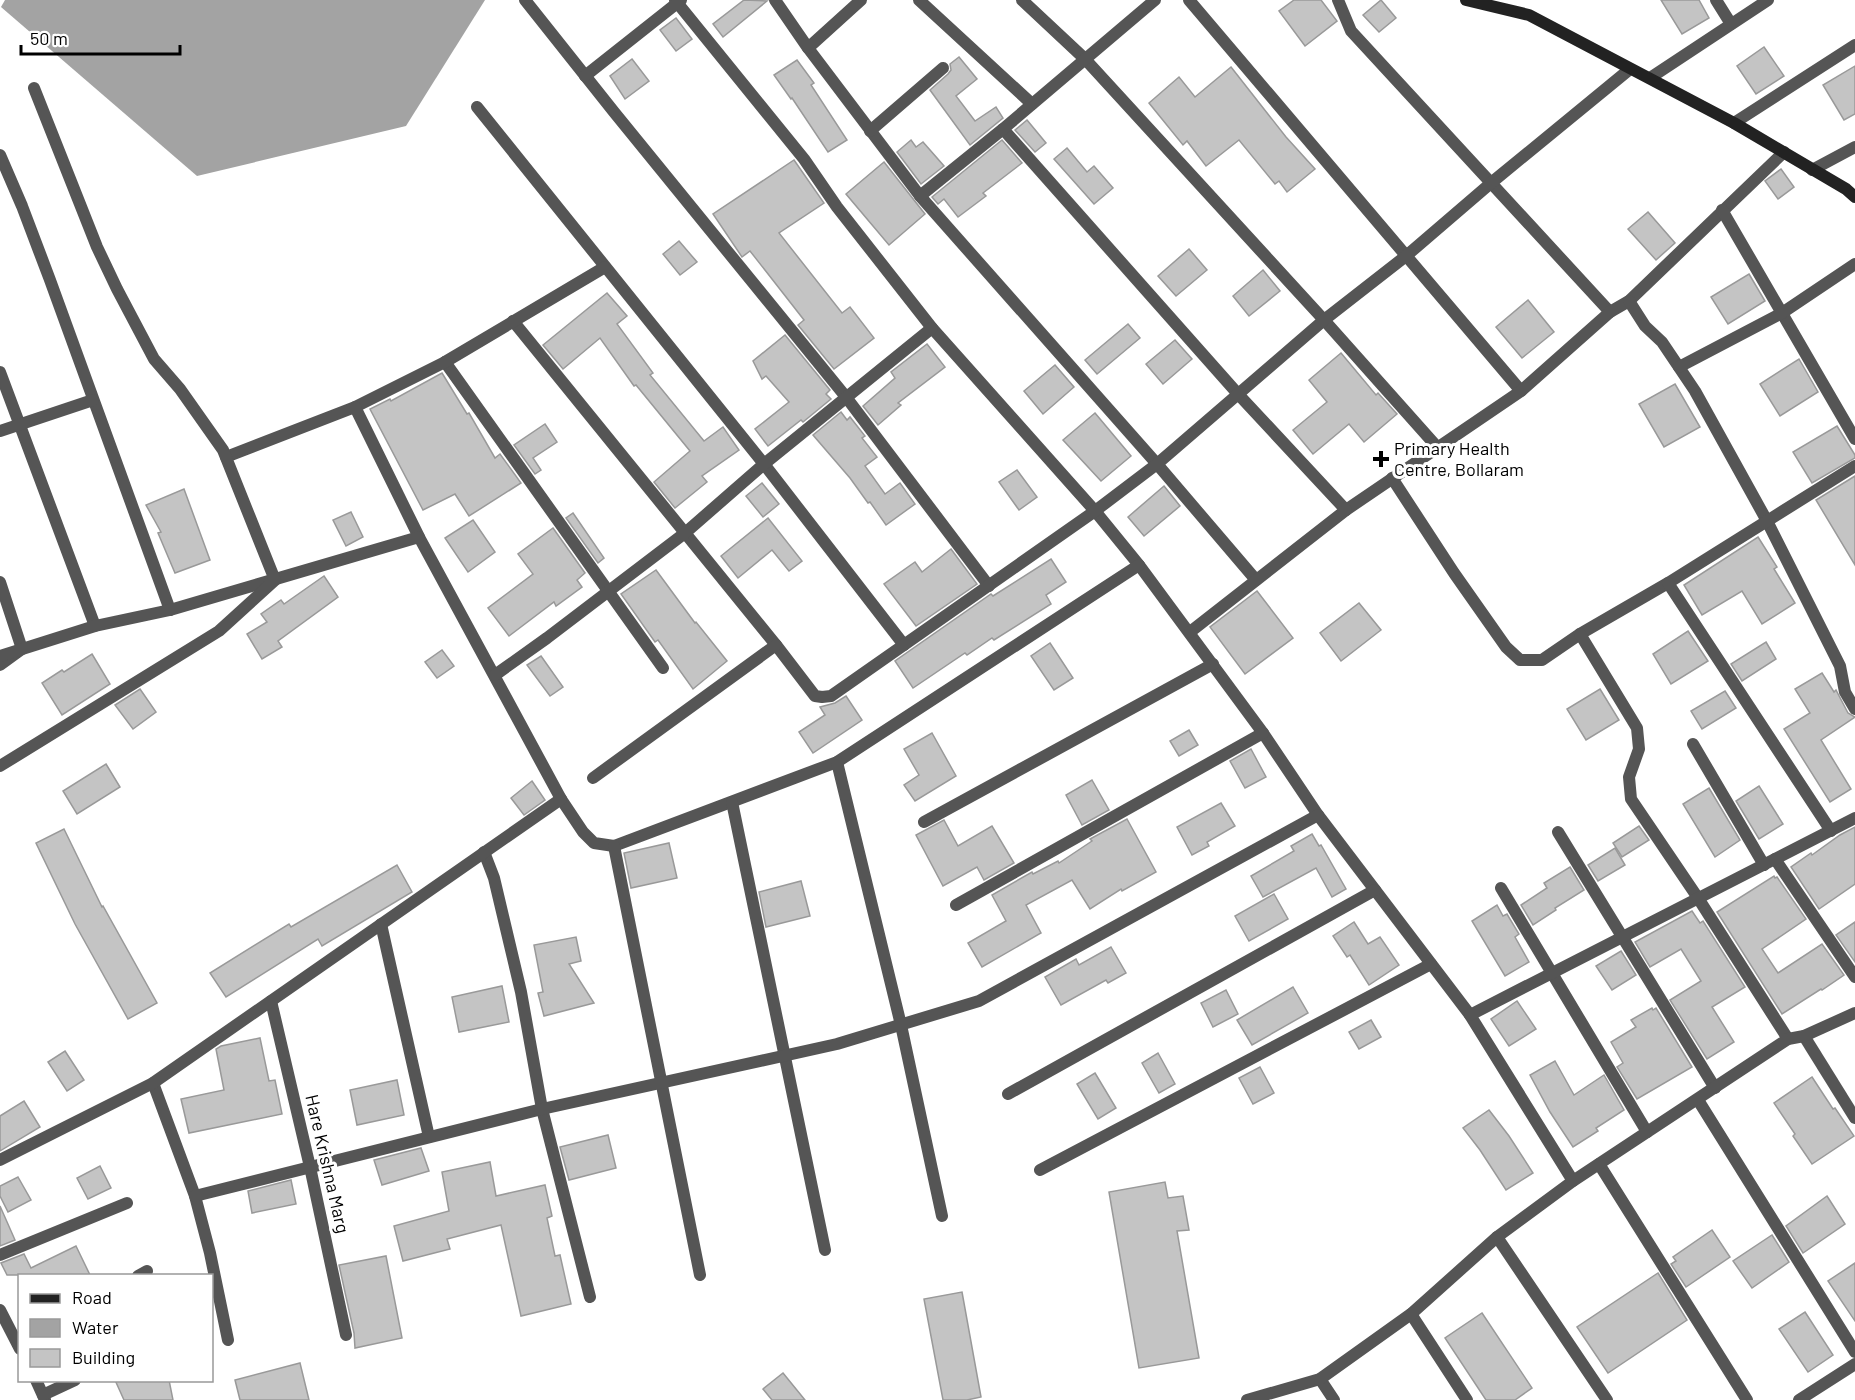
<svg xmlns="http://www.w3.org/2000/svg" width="1855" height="1400" font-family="Barlow,sans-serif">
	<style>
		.water { fill: #a3a3a3 }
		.building { fill: #c4c4c4; stroke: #999; stroke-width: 1.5 }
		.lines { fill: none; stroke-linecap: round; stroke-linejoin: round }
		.street { stroke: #555; stroke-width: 12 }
		.secondary { stroke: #222; stroke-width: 12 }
		.poi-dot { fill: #000; stroke: #fff; stroke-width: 2 }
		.labels { text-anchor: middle; stroke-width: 6; stroke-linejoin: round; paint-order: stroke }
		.poi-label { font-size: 18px; fill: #000; stroke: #fff; text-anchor: start }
		.street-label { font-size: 18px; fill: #000; stroke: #fff }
	</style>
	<rect width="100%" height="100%" fill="#fff"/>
	<path class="water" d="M5,0H485L406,126L197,176L1,7Z"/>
	<g class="building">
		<path d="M744,0L767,1L723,37L713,24Z"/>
		<path d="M1294,0H1321L1337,21L1305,46L1279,11Z"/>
		<path d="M1381,0L1396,18L1379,32L1363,15Z"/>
		<path d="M1661,0H1699L1709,18L1682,34Z"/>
		<path d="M676,18L692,39L676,51L660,30Z"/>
		<path d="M1764,47L1784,76L1756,94L1737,66Z"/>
		<path d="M959,57L977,79L956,96L975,121L996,107L1003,118L970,145L930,90L948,74L951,70L950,64Z"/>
		<path d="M632,59L649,81L625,99L610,76Z"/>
		<path d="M797,60L814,83L811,85L847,140L828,152L792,98L791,99L774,75Z"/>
		<path d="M1855,66V114L1844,120L1823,85Z"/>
		<path d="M1231,67L1286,137L1315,169L1287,192L1279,181L1275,184L1239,140L1206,166L1187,141L1183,145L1149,103L1179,77L1195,97Z"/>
		<path d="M1027,120L1046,143L1035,152L1015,130Z"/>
		<path d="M911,140L916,147L923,142L944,166L921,184L897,152Z"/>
		<path d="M1002,140L1022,163L983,193L986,196L958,217L944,199L938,204L932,197Z"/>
		<path d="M1067,148L1087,172L1094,166L1113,188L1094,204L1054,159Z"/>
		<path d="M794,160L824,203L779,233L842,313L850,307L874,338L834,369L798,325L804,320L750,251L742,257L713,214Z"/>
		<path d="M884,162L925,214L889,245L846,194Z"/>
		<path d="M1781,169L1794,187L1778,199L1765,181Z"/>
		<path d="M1648,212L1675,243L1656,260L1628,229Z"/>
		<path d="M679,241L697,262L680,275L663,254Z"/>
		<path d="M1189,249L1207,270L1176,296L1158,276Z"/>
		<path d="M1263,270L1280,291L1249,316L1233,296Z"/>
		<path d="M1749,274L1765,301L1728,324L1711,297Z"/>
		<path d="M607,293L627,316L617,324L653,373L650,375L704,441L723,427L739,450L702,476L707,482L675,508L654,482L690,451L636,385L634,386L600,338L563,369L543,345Z"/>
		<path d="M1528,300L1554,332L1522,358L1496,327Z"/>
		<path d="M1128,324L1140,338L1097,374L1085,360Z"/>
		<path d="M785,335L830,390L826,394L831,399L803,422L801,420L768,446L755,429L789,402L766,376L762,379L753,361Z"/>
		<path d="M1175,340L1192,359L1163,384L1146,364Z"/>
		<path d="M927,344L945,367L898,403L901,405L878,425L863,406L895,378L891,372Z"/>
		<path d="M1341,353L1376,395L1378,393L1397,414L1364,442L1349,424L1313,454L1293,430L1327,402L1309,380Z"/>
		<path d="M1799,359L1818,392L1780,416L1760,384Z"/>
		<path d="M1055,365L1074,387L1043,414L1024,391Z"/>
		<path d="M442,373L467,414L469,413L495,458L500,454L521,483L469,516L455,494L423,510L370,409L390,399L391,401Z"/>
		<path d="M1675,384L1700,427L1664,447L1639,404Z"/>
		<path d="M841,412L847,420L850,417L865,436L862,438L877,457L865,466L885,494L900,483L915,504L886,525L870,502L868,503L850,478L813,435Z"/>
		<path d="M1095,413L1131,456L1101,481L1063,440Z"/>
		<path d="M545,424L557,442L533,458L541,470L535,474L514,445Z"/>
		<path d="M1837,426L1855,455V458L1812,483L1793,452Z"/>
		<path d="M1017,470L1037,497L1019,510L999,482Z"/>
		<path d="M1855,476V565L1816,500Z"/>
		<path d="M762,483L779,504L763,517L746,496Z"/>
		<path d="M1164,486L1180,506L1144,536L1128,517Z"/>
		<path d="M184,489L210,560L175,573L158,533L161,532L146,505Z"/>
		<path d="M351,512L363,537L346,546L333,520Z"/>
		<path d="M573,513L604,558L598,563L566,518Z"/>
		<path d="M768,518L802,561L789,571L772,550L738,578L721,556Z"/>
		<path d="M473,520L495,552L468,572L445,538Z"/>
		<path d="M553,528L585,573L577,580L582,587L556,606L554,602L509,636L488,608L533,574L518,554Z"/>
		<path d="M1758,537L1777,567L1774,569L1795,603L1762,624L1742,591L1702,615L1684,585Z"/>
		<path d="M951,549L977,584L916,626L884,584L915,562L922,572Z"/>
		<path d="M1051,559L1066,582L1046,595L1051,604L994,640L992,638L967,655L965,653L913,688L895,661L991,594L993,596Z"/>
		<path d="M656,570L695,623L696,622L727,661L693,689L658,640L655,642L621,594Z"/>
		<path d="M324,576L338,597L278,641L282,647L262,659L247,634L267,622L261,614L281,600L284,604Z"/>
		<path d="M1257,591L1293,638L1245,674L1210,627Z"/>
		<path d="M1359,603L1381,630L1341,661L1320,633Z"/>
		<path d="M1688,631L1708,661L1671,684L1653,654Z"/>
		<path d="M1766,642L1776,659L1742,681L1731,664Z"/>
		<path d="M1050,643L1073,678L1054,690L1031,656Z"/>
		<path d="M442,650L454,666L437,678L425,662Z"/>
		<path d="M92,654L110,684L62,715L42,683L62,670L64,672Z"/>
		<path d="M541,656L563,687L550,696L527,665Z"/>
		<path d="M1822,673L1834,692L1836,690L1848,713L1855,717L1821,740L1851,789L1830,802L1784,729L1810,713L1795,689Z"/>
		<path d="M140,689L156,712L133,729L115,705Z"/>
		<path d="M1600,689L1619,720L1586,740L1567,709Z"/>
		<path d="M1725,691L1736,708L1702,729L1691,711Z"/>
		<path d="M846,696L862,720L813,753L799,732L825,715L820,707L835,703Z"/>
		<path d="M1189,730L1198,745L1179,756L1170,741Z"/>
		<path d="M932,733L956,776L915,801L904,785L919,775L904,749Z"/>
		<path d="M1251,749L1266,777L1245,788L1230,761Z"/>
		<path d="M106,764L120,787L77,814L63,791Z"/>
		<path d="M1092,780L1109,810L1082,825L1066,795Z"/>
		<path d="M532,781L545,800L524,815L511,798Z"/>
		<path d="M1759,786L1783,824L1759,839L1736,801Z"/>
		<path d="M1709,788L1740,840L1715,857L1683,804Z"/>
		<path d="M1221,803L1235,826L1207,842L1209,846L1192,855L1177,827Z"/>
		<path d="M1127,819L1156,872L1122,891L1121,889L1090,909L1072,880L1026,905L1041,933L982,967L968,943L1006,921L992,895L1032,872L1033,874L1058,861L1059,863L1092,841L1090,839Z"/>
		<path d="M944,820L958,846L992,826L1014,863L984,880L977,867L943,886L916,835Z"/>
		<path d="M1639,826L1649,840L1622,857L1613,843Z"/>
		<path d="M1855,827V884L1819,909L1791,867L1811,853L1812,855L1840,835Z"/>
		<path d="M64,829L102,907L103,906L157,1003L128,1019L75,924L36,843Z"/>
		<path d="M1312,834L1319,846L1321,845L1346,889L1332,897L1316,868L1263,897L1251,876L1294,851L1291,846Z"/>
		<path d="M669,843L677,878L631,888L624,853Z"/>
		<path d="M1615,848L1625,865L1598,881L1588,865Z"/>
		<path d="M397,865L412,892L322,946L318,939L226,997L210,973L289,924L291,927Z"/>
		<path d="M1570,867L1584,890L1555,908L1556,910L1533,925L1521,905L1547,888L1544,883Z"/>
		<path d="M1774,876L1775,878L1777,877L1806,919L1762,949L1778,973L1822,944L1844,975L1822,990L1821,989L1782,1014L1717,912Z"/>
		<path d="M801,881L810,916L766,927L759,892Z"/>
		<path d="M1274,894L1288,919L1249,941L1235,916Z"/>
		<path d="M1497,905L1503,916L1507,914L1519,934L1515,937L1529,962L1505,976L1472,921Z"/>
		<path d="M1692,911L1700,923L1703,921L1745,987L1712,1007L1734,1042L1707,1059L1670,1000L1701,981L1681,949L1650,967L1635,942Z"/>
		<path d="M1354,922L1368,944L1380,937L1399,965L1369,985L1350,955L1347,957L1333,936Z"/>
		<path d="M1855,922V962L1836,935Z"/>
		<path d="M576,937L581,961L569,964L594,1003L544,1016L538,993L543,992L534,945Z"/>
		<path d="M1111,947L1126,973L1108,983L1106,980L1061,1005L1045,977L1076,959L1079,965Z"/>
		<path d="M1621,951L1636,975L1612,990L1596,966Z"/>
		<path d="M502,986L509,1022L459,1032L452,997Z"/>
		<path d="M1293,987L1308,1013L1252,1045L1237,1020Z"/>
		<path d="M1226,990L1238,1014L1213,1027L1201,1003Z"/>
		<path d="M1517,1001L1536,1029L1509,1046L1491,1019Z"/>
		<path d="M1652,1008L1653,1010L1656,1008L1692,1067L1637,1099L1617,1067L1623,1063L1611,1042L1636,1027L1631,1020Z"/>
		<path d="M1371,1020L1381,1037L1359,1049L1349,1032Z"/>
		<path d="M260,1038L269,1081L275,1080L282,1114L189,1133L181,1099L224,1090L216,1049L221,1046Z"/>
		<path d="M65,1051L84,1080L67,1091L48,1062Z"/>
		<path d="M1158,1053L1175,1084L1159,1093L1142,1063Z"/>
		<path d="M1555,1061L1574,1095L1604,1075L1624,1110L1596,1128L1598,1131L1573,1147L1550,1112L1530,1075Z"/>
		<path d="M1260,1067L1274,1093L1253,1104L1239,1078Z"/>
		<path d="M1095,1073L1116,1108L1098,1119L1077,1084Z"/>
		<path d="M1812,1077L1833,1109L1835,1108L1854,1136L1812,1164L1793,1136L1795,1134L1774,1103Z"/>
		<path d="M397,1080L404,1115L357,1125L350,1090Z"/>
		<path d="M24,1101L40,1127L0,1151V1116Z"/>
		<path d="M1489,1110L1509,1136L1533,1173L1506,1190L1480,1150L1463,1128Z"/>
		<path d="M608,1135L616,1168L569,1180L560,1147Z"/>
		<path d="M421,1148L429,1171L382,1185L374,1160Z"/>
		<path d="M490,1162L496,1196L545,1185L552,1216L547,1218L555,1256L560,1255L571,1304L521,1316L501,1225L447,1239L450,1249L403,1261L394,1226L449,1211L442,1172Z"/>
		<path d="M100,1166L111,1188L88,1199L77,1178Z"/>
		<path d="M18,1177L31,1200L8,1212L0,1196V1186Z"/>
		<path d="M291,1180L296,1204L252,1213L248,1191Z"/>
		<path d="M1165,1182L1168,1198L1183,1196L1189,1230L1177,1231L1199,1358L1139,1368L1109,1192Z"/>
		<path d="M1827,1196L1845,1224L1803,1253L1786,1226Z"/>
		<path d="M0,1206L15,1240L0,1246Z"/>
		<path d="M1712,1230L1730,1257L1686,1287L1671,1264L1676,1261L1673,1257Z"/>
		<path d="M1772,1235L1789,1262L1752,1288L1733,1261Z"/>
		<path d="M76,1246L90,1275H7L1,1263L24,1254L31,1268Z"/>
		<path d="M386,1256L402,1338L355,1348L354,1333L339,1265Z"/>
		<path d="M1855,1263V1321L1828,1281Z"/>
		<path d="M1658,1273L1687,1320L1608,1373L1577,1327Z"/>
		<path d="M962,1292L981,1397L967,1400H943L924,1299Z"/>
		<path d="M1805,1312L1833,1355L1808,1372L1779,1329Z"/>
		<path d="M1482,1313L1532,1388L1515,1400H1486L1445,1338Z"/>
		<path d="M300,1363L309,1400H240L235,1380Z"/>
		<path d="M783,1373L805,1400H772L763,1389Z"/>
		<path d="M115,1380H169L173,1400H124Z"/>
	</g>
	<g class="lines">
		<g class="street">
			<path d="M525,0L614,112L846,397L989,586"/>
			<path d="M675,0L804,159L837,207L932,328L1095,511L1139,565L1263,733L1318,815L1470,1015L1573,1181"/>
			<path d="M775,0L808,48L920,196L1157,464L1256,580"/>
			<path d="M919,0L1032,104"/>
			<path d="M1022,0L1085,59L1324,320L1438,448"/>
			<path d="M1189,0L1521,391"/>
			<path d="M1338,0L1351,31L1610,312"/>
			<path d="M1716,0L1731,24"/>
			<path d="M808,48L861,0"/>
			<path d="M585,76L681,0"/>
			<path d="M1650,78L1768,0"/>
			<path d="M477,107L764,464L904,645"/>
			<path d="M1734,123L1855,45"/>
			<path d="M1003,129L1238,394L1346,510L1521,391L1610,312L1629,301L1784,152"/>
			<path d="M870,131L943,68"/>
			<path d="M0,155L22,206L50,280L170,610"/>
			<path d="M1812,170L1855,147"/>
			<path d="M920,196L1003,129L1155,0"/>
			<path d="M1722,210L1855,439"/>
			<path d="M1629,301L1645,326L1662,342L1695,391L1767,521L1840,666L1845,692L1855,709"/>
			<path d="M513,321L776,645L815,696L822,697L831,696L1095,511L1157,464L1324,320L1406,256L1491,183L1630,69"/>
			<path d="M445,362L663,668"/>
			<path d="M1679,367L1782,313L1855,264"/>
			<path d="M0,372L95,626"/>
			<path d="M355,407L445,362L605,267"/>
			<path d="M0,431L93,400"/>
			<path d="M226,457L355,407L419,537L561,799L583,832L594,843L614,846L837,762L1139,565"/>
			<path d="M1392,478L1454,573L1506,647L1520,660H1542L1580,634L1668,583L1855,466"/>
			<path d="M0,582L22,649L0,665"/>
			<path d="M1668,583L1831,831"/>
			<path d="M1190,632L1346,510"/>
			<path d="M1580,634L1637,728L1639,749L1629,777L1631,799L1698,898L1788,1039"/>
			<path d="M0,656L95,626L170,610L419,537"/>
			<path d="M495,675L547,638L685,533L764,464L932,328"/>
			<path d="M1693,744L1764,865"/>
			<path d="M837,762L901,1025L942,1216"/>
			<path d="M0,766L219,631L275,580L223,450L180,389L154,359L117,289L97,247L34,88"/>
			<path d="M593,778L776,645"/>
			<path d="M732,802L825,1250"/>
			<path d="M924,822L1213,664"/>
			<path d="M1558,832L1715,1088"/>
			<path d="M614,846L700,1275"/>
			<path d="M484,852L494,878L521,992L542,1109L590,1297"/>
			<path d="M1775,859L1855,977"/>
			<path d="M1501,888L1647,1132"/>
			<path d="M956,905L1263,733"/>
			<path d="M381,924L429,1137"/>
			<path d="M271,1001L310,1167L346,1335"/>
			<path d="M1470,1015L1855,818"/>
			<path d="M1804,1036L1855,1118"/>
			<path d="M153,1083L195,1196L210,1253L228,1340"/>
			<path d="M1008,1094L1375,890"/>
			<path d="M1698,1100L1855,1352"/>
			<path d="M0,1160L153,1083L561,799"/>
			<path d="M1599,1164L1747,1400"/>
			<path d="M1040,1170L1431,964"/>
			<path d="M195,1196L542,1109L837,1044L979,1001L1318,815"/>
			<path d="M1497,1237L1607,1400"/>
			<path d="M0,1255L127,1203"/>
			<path d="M138,1276L147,1271"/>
			<path d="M0,1310L20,1349"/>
			<path d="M1411,1314L1467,1400"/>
			<path d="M1320,1379L1334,1400"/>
			<path d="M36,1380L45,1400"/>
			<path d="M43,1395L75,1380"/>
			<path d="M1247,1400L1320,1379L1411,1314L1497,1237L1573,1181L1788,1039L1804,1036L1855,1013"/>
			<path d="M1799,1400L1855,1364"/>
		</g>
		<path class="secondary" d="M1466,0L1529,15L1734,123L1846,189L1855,197"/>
	</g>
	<path class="poi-dot" d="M1378 450h6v6h6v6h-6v6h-6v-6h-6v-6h6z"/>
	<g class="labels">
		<g class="poi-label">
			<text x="1394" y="455">Primary Health<tspan x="1394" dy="21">Centre, Bollaram</tspan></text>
		</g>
		<g class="street-label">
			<text transform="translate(327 1164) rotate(77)" y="6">Hare Krishna Marg</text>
		</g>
	</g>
	<rect x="18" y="1274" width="195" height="108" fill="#ffffff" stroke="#999999" stroke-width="1.5"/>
	<rect x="30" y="1294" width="30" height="9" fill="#222222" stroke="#999999" stroke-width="1.5"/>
	<text x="72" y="1304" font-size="18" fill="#000000">Road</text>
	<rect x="30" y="1319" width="30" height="18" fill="#a3a3a3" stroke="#999999" stroke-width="1.5"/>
	<text x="72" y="1334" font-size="18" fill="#000000">Water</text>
	<rect x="30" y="1349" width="30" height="18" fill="#c4c4c4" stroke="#999999" stroke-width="1.5"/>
	<text x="72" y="1364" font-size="18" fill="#000000">Building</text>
	<path d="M21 45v9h159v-9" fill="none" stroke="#000000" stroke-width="3"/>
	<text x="30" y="45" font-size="18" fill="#000000" stroke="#ffffff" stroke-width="4.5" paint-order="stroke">50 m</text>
</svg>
